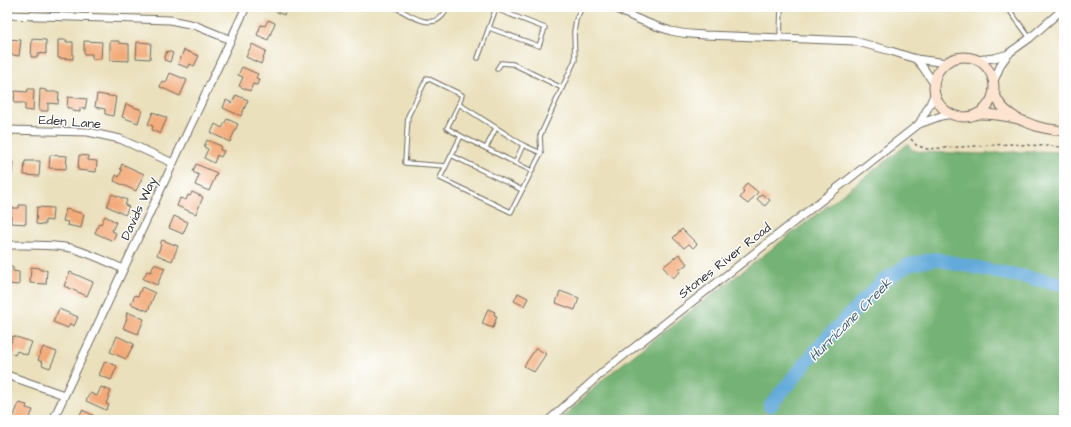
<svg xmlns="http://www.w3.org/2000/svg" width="1071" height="427" font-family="'Architects Daughter',sans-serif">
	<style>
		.forest { fill: #74b274; stroke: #506e50 }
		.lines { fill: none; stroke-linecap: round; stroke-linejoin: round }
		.river { stroke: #64aada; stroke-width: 14 }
		.building { fill: #f3aa79 }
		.lane-casing { stroke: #6e6a5e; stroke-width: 5.5 }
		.street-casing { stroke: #6e6a5e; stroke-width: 9 }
		.secondary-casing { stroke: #6e6a5e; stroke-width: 11 }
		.path { stroke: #6e6a5e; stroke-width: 1.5; stroke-dasharray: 3 3; stroke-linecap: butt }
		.lane { stroke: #fff; stroke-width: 3.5 }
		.street { stroke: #fff; stroke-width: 7 }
		.secondary { stroke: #fde4d1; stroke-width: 9 }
		.labels { text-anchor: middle; stroke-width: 3; stroke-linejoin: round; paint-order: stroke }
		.street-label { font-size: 13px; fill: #2b2b2b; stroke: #fff }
		.water-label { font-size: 14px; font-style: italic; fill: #425e71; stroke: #fff }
	</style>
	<rect width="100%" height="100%" fill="#fff"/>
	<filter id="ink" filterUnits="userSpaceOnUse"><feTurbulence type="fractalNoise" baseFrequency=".025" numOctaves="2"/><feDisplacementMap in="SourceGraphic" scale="8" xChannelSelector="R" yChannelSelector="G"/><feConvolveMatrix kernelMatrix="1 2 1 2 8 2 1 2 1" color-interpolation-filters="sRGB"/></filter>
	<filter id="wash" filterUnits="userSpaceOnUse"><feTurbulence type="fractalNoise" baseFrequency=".012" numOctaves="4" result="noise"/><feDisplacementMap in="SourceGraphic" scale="16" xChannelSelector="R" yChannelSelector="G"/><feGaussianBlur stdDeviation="0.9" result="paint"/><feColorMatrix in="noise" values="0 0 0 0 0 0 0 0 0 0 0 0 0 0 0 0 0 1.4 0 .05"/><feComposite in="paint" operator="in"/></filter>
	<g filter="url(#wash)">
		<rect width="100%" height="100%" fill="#eae0bc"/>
		<path class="forest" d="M908,144L912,150L921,152L982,154L1029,151L1064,152V420H764L769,408L759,420H560L607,376Z"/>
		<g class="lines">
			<path class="river" d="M770,406L824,341L883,281L908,265L935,259L997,272L1064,284"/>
		</g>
		<g id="blocks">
			<g class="building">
				<path d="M270,7H287L284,15L270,9Z"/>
				<path d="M268,20L275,23L268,40L257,35L261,25L265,26Z"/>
				<path d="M7,39L21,40L19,56L7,54Z"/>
				<path d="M32,39L46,40V54L38,53V57H31Z"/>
				<path d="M58,40H67L66,42H73V59L58,58Z"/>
				<path d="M84,41L102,42L101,59H92V54H84Z"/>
				<path d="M110,41H119V43L129,44V61L110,60Z"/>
				<path d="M137,42L151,43L150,59L136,58Z"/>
				<path d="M252,44L266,51L261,64L246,57Z"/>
				<path d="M184,50L199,56L194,66L190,64L188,68L178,64Z"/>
				<path d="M167,51L173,53L170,62L164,60Z"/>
				<path d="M242,67L258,74L256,78L259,79L257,85L253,84L250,91L239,86L243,77L238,75Z"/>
				<path d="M170,73L187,80L180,96L160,87L162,81L166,83Z"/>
				<path d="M28,89H34L33,111L25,110V103H14L15,91L27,92Z"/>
				<path d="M40,89L46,90V92H59L58,104L48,103V111H39Z"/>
				<path d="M97,94L116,97L113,116L105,114V109L95,107Z"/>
				<path d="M236,95L248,100L241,116L223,108L226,100L232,103Z"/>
				<path d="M68,97L87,99L85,109L80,108V112L72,111V108H67Z"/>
				<path d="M126,104L142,110L138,123L122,117Z"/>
				<path d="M153,112L167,118L160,134L152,130L153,126L148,124Z"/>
				<path d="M227,119L238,124L230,142L211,133L215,124L222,128Z"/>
				<path d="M207,140L221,146L220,150L224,151L221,157L217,155L214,163L204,158L208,149L204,147Z"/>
				<path d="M50,155L67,156L66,169L49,168Z"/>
				<path d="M79,155L89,156L88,160L97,161L96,172L78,170Z"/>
				<path d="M25,161H40L39,176L24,175Z"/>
				<path d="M7,162H13L12,175H7Z"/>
				<path d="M122,164L144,174L136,191L114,181L116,175L119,177L122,170L120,169Z"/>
				<path d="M196,164L217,173L209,191L195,185L199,175L193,172Z"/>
				<path d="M747,183L758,192L748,204L740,198L744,192L742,190Z"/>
				<path d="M192,192L203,197L196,214L177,206L180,198L186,200L188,195L190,196Z"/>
				<path d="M112,194L127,200L125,205L129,207L125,215L107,206Z"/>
				<path d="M762,194L770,200L765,206L757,199Z"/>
				<path d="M19,205H26V224L11,223V208H19Z"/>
				<path d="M37,207L53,208L52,221L45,220V225L36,224Z"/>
				<path d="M66,209L84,214L81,228L67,225L68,222L63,221Z"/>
				<path d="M105,216L116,222L112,231L116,233L113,241L95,233L99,223L101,224Z"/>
				<path d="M174,216L188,222L183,234L169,228Z"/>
				<path d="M682,229L697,244L693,248L689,244L684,248L673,238Z"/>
				<path d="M162,240L178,246L172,261L157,255L161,245L160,244Z"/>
				<path d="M679,254L687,264L679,270L680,272L673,278L663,267Z"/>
				<path d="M154,264L165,268L157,285L143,279L147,271L151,272Z"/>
				<path d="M7,267H13V271L19,272V285L7,284Z"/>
				<path d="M31,267L40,268V270H47L46,284L30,283Z"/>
				<path d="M70,272L93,282L87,296L64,286Z"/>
				<path d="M142,287L155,293L148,311L131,304L135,295L138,296Z"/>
				<path d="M560,291L579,298L575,310L556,303Z"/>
				<path d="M518,293L528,298L524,306L514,301Z"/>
				<path d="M59,309L78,317L74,326L70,324L68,328L53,322Z"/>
				<path d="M488,309L495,312L494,315L497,316L493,328L482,324Z"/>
				<path d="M127,312L144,319L138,334L123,328L127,318L126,317Z"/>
				<path d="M13,336L32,342L27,355L17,351L15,355L8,352Z"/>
				<path d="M117,336L134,344L126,359L110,352Z"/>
				<path d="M43,347L57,352L50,368L42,365L43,362L38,360Z"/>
				<path d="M536,348L546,354L534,372L524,366Z"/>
				<path d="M105,361L117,366L111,380L99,375Z"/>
				<path d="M101,387L111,391L106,404L109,405L106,410L86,401L90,393L97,396Z"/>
				<path d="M19,403L27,405L26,408L33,410L29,420H18L13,418Z"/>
				<path d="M82,410L93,415L91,420H78Z"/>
			</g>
		</g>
	</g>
	<g filter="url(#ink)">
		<use href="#blocks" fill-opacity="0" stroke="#6e6a5e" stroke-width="1"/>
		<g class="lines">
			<defs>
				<g id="lane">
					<path d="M395,7C408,14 431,31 443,15C445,13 446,10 448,7"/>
					<path d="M1007,7L1030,38"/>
					<path d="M489,28L539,46L545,28L496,9"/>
					<path d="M780,38L781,7"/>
					<path d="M478,58L496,8"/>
					<path d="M497,69L501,63L513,64L562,88"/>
					<path d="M461,136L447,128L459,104L523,145"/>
					<path d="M486,148L496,128"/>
					<path d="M451,155L522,190"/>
					<path d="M515,163L523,145L541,153"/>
					<path d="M446,166L405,163L408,116L427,78L462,95L459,104"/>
					<path d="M532,171L461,136L440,178L511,212L541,153L540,136L575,60L574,32L576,20L582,7"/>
				</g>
				<g id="street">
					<path d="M613,7C631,17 651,25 671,31C682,34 693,34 705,35L854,41L891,51L916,59L947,63"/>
					<path d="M7,15L170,20L194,25L231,40"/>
					<path d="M916,59L922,66L935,85"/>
					<path d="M976,60L994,58L1009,54"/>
					<path d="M994,81L1001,64L1009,53L1030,38L1064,8"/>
					<path d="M919,124L930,104L935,93"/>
					<path d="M7,130L88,132L120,139L173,163"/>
					<path d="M7,245C28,245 51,244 71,248C89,253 106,261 123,269"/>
					<path d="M7,375L64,395"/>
					<path d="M53,420L246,7"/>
					<path d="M549,420L604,371L919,124L941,116L953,114"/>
				</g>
				<g id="secondary">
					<circle cx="964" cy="87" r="30"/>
					<path d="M994,92C999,105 1003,109 1015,117"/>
					<path d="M977,114C991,114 1004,115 1018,119C1024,121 1030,124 1036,126C1045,129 1055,130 1064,131"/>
				</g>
			</defs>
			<use href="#lane" class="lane-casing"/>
			<use href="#street" class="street-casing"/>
			<use href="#secondary" class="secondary-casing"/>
			<path class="path" d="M911,139L916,145L927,149L1010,144L1064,147"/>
			<use href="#lane" class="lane"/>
			<use href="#street" class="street"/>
			<use href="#secondary" class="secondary"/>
		</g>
	</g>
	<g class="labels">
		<g class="street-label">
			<text transform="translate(70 121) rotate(4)" y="5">Eden Lane</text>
			<text transform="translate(138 208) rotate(-65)" y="5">Davids Way</text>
			<text transform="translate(724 260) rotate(-38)" y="5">Stones River Road</text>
		</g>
		<g class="water-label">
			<text transform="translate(850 319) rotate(-45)" y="5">Hurricane Creek</text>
		</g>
	</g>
	<rect width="1071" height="427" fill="none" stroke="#fff" stroke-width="24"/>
</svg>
